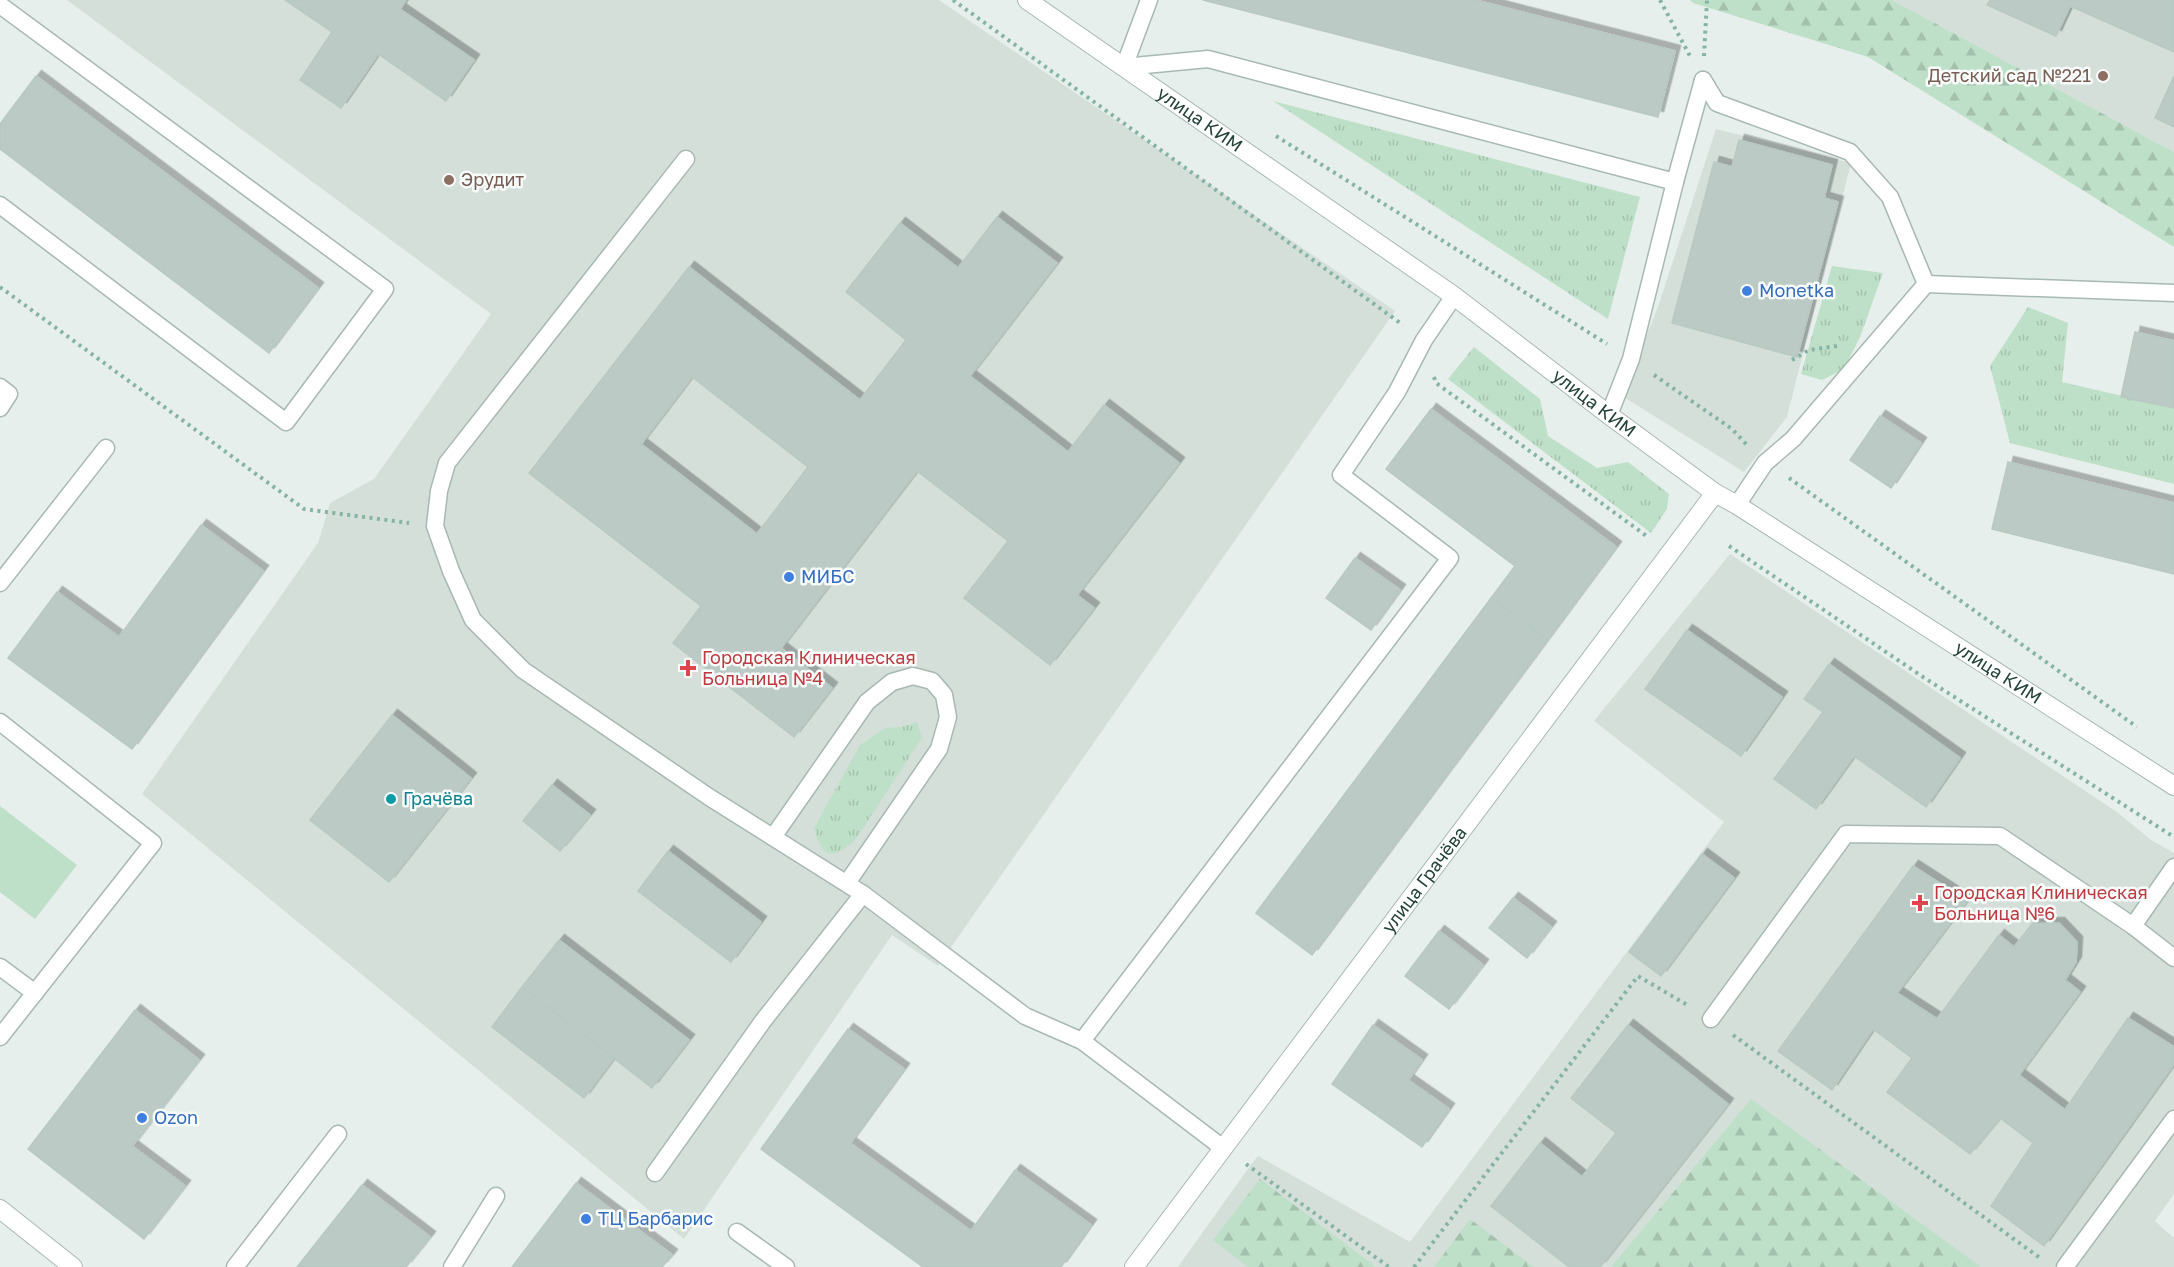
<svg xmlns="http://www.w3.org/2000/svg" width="2174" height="1267" font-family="'Golos Text',sans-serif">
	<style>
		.built { fill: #d4dfda }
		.grass { fill: url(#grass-tufts) }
		.forest { fill: url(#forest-firs) }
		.garden { fill: #bfe0c8 }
		.building { fill: #bbcac4; stroke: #b8c9c2; stroke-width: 1.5; fill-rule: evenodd; filter: url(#shadow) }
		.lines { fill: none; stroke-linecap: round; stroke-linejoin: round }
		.service-casing { stroke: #a8b8b2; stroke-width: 19 }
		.minor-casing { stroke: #a8b8b2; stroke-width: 20 }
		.tertiary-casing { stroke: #a8b8b2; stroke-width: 20 }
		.path { stroke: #86b3a5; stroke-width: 4; stroke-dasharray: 3 4.5; stroke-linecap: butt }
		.service { stroke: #fff; stroke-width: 16 }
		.minor { stroke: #fff; stroke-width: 18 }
		.tertiary { stroke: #fff; stroke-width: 18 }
		.education-dot { fill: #8d6e63; stroke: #f7fbf9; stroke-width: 2 }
		.shop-dot { fill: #3f7fe0; stroke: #f7fbf9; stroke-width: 2 }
		.health-dot { fill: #e0444e; stroke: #f7fbf9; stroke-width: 2 }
		.culture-dot { fill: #0f9aa8; stroke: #f7fbf9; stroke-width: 2 }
		.labels { text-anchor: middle; stroke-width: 5; stroke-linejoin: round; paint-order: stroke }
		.education-label { font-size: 18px; fill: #785e54; stroke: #f7fbf9; text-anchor: end }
		.street-label { font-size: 18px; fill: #24423a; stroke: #f7fbf9 }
		.shop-label { font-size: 18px; fill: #366cbe; stroke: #f7fbf9; text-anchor: start }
		.health-label { font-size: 18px; fill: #be3a42; stroke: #f7fbf9; text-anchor: start }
		.culture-label { font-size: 18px; fill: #0d838f; stroke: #f7fbf9; text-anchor: start }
	</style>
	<defs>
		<pattern id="grass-tufts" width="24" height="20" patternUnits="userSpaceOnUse" patternTransform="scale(1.5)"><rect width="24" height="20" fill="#bfe0c8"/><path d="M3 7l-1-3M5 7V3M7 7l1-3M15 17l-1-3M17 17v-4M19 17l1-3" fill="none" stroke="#a4c1ad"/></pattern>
		<pattern id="forest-firs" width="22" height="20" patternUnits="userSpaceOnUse" patternTransform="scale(1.5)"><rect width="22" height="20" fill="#bfe0c8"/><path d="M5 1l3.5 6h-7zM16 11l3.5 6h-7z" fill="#a4c1ad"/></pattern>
		<filter id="shadow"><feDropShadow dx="5.5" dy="-5.5" stdDeviation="0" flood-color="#0004"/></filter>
	</defs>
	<rect width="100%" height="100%" fill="#e6efeb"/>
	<g class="built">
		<path d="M67,0H939L1395,311L938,966L892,935L684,1239L142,794L318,543L330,503L374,479L491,314Z"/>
		<path d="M1892,0H2174V152Z"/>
		<path d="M1716,129L1851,163L1787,417L1744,472L1622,396L1658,307Z"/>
		<path d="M1730,554L2117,812L2151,840L2174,853V1194L2155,1221L2174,1238V1267H1178L1250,1166L1258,1156L1410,1242L1724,822L1594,721Z"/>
	</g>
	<g class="grass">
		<path d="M1273,101L1640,197L1608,319Z"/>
		<path d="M1832,266L1883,273L1860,337L1844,369L1822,380L1801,374Z"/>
		<path d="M2028,307L2068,323L2062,382L2174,408V484L2010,443L1990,366Z"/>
		<path d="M1474,347L1540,399L1548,436L1597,468L1628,462L1669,494L1667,509L1651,533L1448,379Z"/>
		<path d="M917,722L922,738L856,839C834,860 822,860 814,828L860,745L885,728L902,727Z"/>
	</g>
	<g class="forest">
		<path d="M1690,0H1892L2174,152V247L1868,57L1693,3Z"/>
		<path d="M1751,1099L1981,1267H1611Z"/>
		<path d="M1260,1179L1376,1267H1248L1213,1240Z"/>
		<path d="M1470,1219L1534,1267H1434Z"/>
	</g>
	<path class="garden" d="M0,806L77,865L35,919L0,892Z"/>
	<g class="building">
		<path d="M285,0H406L400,9L474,60L446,101L378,54L341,108L300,80L332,32Z"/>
		<path d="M1203,0H1475L1675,51L1658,117Z"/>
		<path d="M1990,0H2174V52L2070,6L2056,36L1987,5Z"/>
		<path d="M36,76L318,288L269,353L0,149V124Z"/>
		<path d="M2174,76V127L2155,118Z"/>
		<path d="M1739,140L1832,165L1824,198L1838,202L1797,357L1672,323L1714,162L1732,167Z"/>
		<path d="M997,217L1057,263L970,376L1068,452L1104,405L1179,463L1077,595L1094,608L1050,665L964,598L1008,541L917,471L781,648L832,688L794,737L673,643L701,606L529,473L689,267L860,400L906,340L846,292L900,223L958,268ZM692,377L808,467L757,534L641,444Z"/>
		<path d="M2135,332L2174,341V408L2121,397Z"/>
		<path d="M1431,409L1616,547L1547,640L1491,598L1515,566L1386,469Z"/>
		<path d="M1880,416L1921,443L1891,488L1850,460Z"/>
		<path d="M2008,462L2174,503V574L1992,529Z"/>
		<path d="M201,525L263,571L132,749L8,658L57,592L119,637Z"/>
		<path d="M1355,558L1400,590L1371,630L1326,598Z"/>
		<path d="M1491,598L1547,640L1312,955L1256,913Z"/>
		<path d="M1687,630L1782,697L1741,756L1645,689Z"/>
		<path d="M1829,664L1960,758L1926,807L1854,756L1816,809L1774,779L1823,712L1804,699Z"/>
		<path d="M392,715L471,778L389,882L310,820Z"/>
		<path d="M552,785L590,815L560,851L523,821Z"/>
		<path d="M668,851L761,922L731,962L638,891Z"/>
		<path d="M1702,854L1734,878L1661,976L1629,952Z"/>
		<path d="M1913,866L1967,901L1897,993L1937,1019L1999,935L2014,947L2032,924L2059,923L2077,942L2076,962L2065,980L2080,992L2019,1075L2065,1110L2128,1018L2174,1047V1064L2044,1246L1991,1206L2033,1143L2000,1118L1970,1154L1887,1092L1912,1058L1873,1029L1832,1090L1778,1051Z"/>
		<path d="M1513,898L1551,927L1527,958L1489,928Z"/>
		<path d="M1439,931L1483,965L1449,1009L1405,976Z"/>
		<path d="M559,940L689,1040L652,1088L522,987Z"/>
		<path d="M522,987L614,1058L584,1098L492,1027Z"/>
		<path d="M135,1010L199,1060L132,1146L185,1186L144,1239L28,1149Z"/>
		<path d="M1373,1025L1422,1060L1408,1080L1449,1109L1422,1147L1332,1084Z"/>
		<path d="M1628,1025L1728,1104L1600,1267H1569L1491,1206L1540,1143L1582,1177L1616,1133L1571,1098Z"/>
		<path d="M848,1029L904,1069L850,1143L971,1231L1015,1170L1091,1225L1061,1267H923L761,1149Z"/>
		<path d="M576,1183L672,1255L662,1267H512Z"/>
		<path d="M362,1185L430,1237L406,1267H297Z"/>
	</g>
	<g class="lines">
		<defs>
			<g id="service">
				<path d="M1149,0L1124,67L1208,59L1675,182L1631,359L1609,415"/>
				<path d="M0,5L385,289L286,422L0,205"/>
				<path d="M1703,80L1717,103L1850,152L1890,197L1926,284L1793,439L1765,463L1737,505"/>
				<path d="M686,159L447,463L439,491L435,526L451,571L473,620L523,670L709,797L863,894L1025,1016L1082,1041L1223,1148"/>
				<path d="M1675,182L1703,80"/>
				<path d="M1926,284L2174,293"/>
				<path d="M0,387L9,394L0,408"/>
				<path d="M0,583L106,448"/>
				<path d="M0,722L153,843L0,1037"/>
				<path d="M773,837L867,702L892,682L913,676L932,681L944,695L948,717L939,749L847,883"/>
				<path d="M2133,926L2174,867"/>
				<path d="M0,967L35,993"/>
				<path d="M1711,1019L1846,834L2000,836L2133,926L2174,958"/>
				<path d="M1082,1041L1450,558L1341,475L1397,392L1424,340L1454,296"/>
				<path d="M655,1173L763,1021L863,894"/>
				<path d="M737,1232L786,1267"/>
				<path d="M235,1267L338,1134"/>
				<path d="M452,1267L496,1196"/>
				<path d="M2065,1267L2174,1119"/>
			</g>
			<path id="minor" d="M0,1209L73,1267"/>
			<g id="tertiary">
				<path id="s1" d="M1027,0L1454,296L1609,415L1715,493L1737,505L2174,786"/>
				<path id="s2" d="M1134,1267L1715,493"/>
			</g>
		</defs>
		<use href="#service" class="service-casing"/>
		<use href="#minor" class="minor-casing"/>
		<use href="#tertiary" class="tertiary-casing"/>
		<g class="path">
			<path d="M953,0L1403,325"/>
			<path d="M1660,0L1691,58"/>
			<path d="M1704,56L1707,0"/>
			<path d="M1276,136L1607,344"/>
			<path d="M0,287L304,509L409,523"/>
			<path d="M1792,360L1809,350L1837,346"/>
			<path d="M1654,375L1732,429L1748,446"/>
			<path d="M1434,377L1436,383L1648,537"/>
			<path d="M1789,478L2137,727"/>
			<path d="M1729,546L1923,677L2174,837"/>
			<path d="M1733,1035L2040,1258"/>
			<path d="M1246,1164L1389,1267"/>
			<path d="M1414,1267L1638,976L1689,1006"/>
		</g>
		<use href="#service" class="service"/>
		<use href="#minor" class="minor"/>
		<use href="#tertiary" class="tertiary"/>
	</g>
	<g class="education-dot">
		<circle cx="2103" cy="76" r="6"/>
		<circle cx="449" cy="180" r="6"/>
	</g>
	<g class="shop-dot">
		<circle cx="1747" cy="291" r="6"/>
		<circle cx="789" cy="577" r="6"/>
		<circle cx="142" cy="1118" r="6"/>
		<circle cx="586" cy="1219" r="6"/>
	</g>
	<g class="health-dot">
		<path d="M685 659h6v6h6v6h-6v6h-6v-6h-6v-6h6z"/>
		<path d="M1917 894h6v6h6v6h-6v6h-6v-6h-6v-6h6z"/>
	</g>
	<circle class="culture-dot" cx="391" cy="799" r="6"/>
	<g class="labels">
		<g class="education-label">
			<text x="2091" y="82">Детский сад №221</text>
			<text x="461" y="186" text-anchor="start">Эрудит</text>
		</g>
		<g class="street-label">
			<text dy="6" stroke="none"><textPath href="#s1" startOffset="210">улица КИМ</textPath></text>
			<text dy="6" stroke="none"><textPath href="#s1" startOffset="696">улица КИМ</textPath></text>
			<text dy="6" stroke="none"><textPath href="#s1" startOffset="1182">улица КИМ</textPath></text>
			<text dy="6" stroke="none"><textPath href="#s2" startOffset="484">улица Грачёва</textPath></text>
		</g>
		<g class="shop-label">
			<text x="1759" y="297">Monetka</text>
			<text x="801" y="583">МИБС</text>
			<text x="154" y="1124">Ozon</text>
			<text x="598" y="1225">ТЦ Барбарис</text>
		</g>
		<g class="health-label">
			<text x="702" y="664">Городская Клиническая<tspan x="702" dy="21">Больница №4</tspan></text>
			<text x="1934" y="899">Городская Клиническая<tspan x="1934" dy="21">Больница №6</tspan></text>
		</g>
		<g class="culture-label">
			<text x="403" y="805">Грачёва</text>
		</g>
	</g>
</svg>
